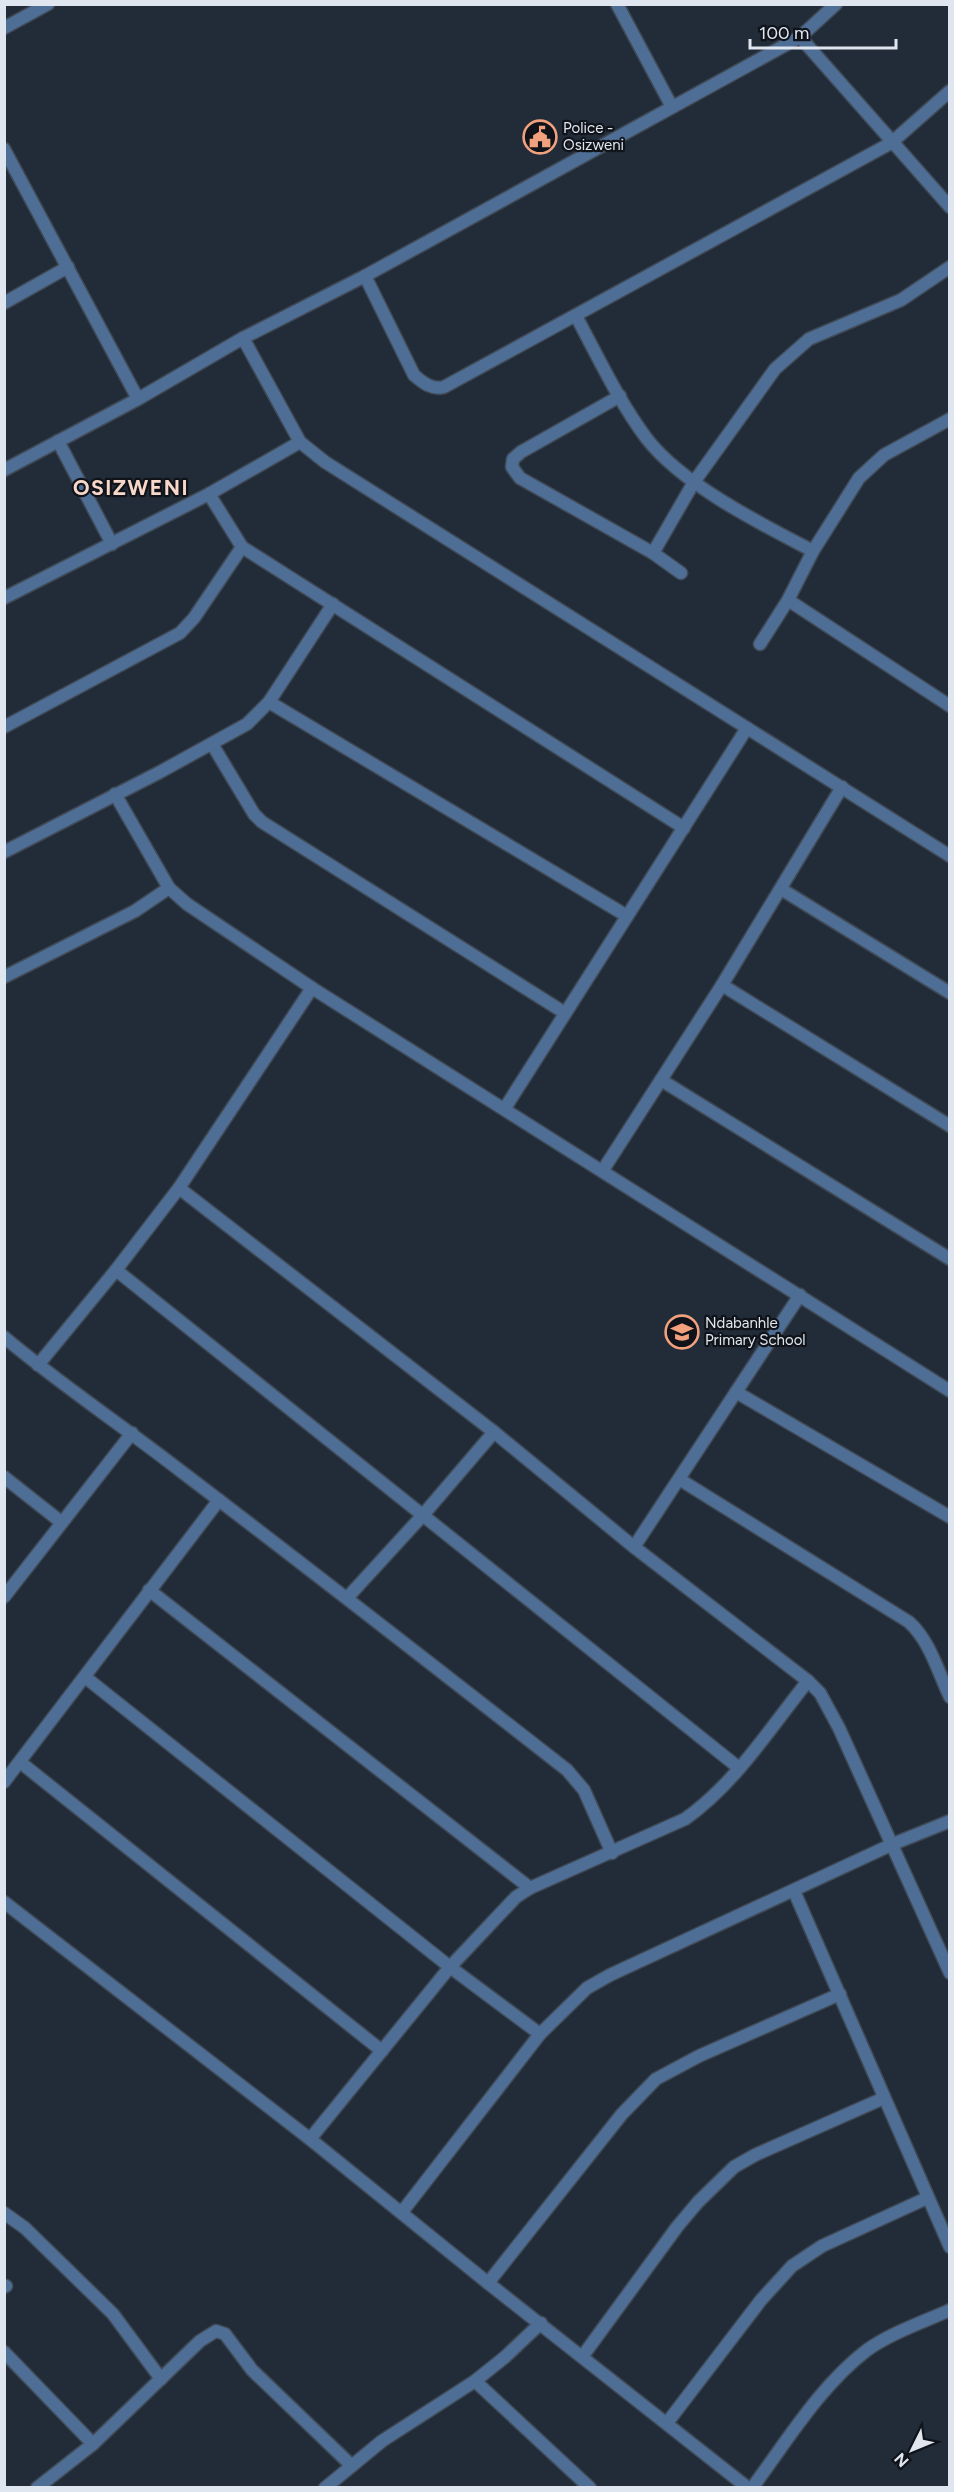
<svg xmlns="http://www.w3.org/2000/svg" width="954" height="2492" font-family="Figtree,sans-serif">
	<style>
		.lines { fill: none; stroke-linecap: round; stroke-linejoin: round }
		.minor-casing { stroke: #404a56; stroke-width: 15 }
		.minor { stroke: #4e6e95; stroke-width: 12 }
		.labels { text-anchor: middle; stroke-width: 4.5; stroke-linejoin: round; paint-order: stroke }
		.poi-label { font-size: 15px; fill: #dfe6ef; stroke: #10141a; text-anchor: start }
		.district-label { font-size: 21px; font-weight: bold; letter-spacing: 1.5px; fill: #f8d8ca; stroke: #10141a }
	</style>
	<rect width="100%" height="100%" fill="#222c39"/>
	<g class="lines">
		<defs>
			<g id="minor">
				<path d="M617,4L672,107"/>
				<path d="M4,28L48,4"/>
				<path d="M800,37L950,207"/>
				<path d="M4,149L138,399"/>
				<path d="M365,276L414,375C423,383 432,390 444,387L891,143L950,91"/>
				<path d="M4,303L68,267"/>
				<path d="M576,316C598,357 619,402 647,439C683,485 761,524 813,551"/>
				<path d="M243,338L300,442L325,462L950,856"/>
				<path d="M620,396L521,452L513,459L512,467L520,478L653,553L681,573"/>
				<path d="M58,441L112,544"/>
				<path d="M4,470L138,399L243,338L365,276L800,37L836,4"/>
				<path d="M209,494L242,547L684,828"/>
				<path d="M653,553L694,482L775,369L809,339L901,300L950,267"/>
				<path d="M4,598L209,494L300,442"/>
				<path d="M788,600L950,706"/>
				<path d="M760,644L788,600L813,551L859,478L884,455L950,419"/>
				<path d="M269,702L627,916"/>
				<path d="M4,727L180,633L194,618L242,547"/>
				<path d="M212,744L254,814L262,822L565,1013"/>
				<path d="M115,794L169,888L187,904L312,988L950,1391"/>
				<path d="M4,852L160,772L247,724L269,702L333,604"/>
				<path d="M781,889L950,993"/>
				<path d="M4,977L135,911L169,888"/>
				<path d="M722,985L950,1126"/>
				<path d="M661,1080L950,1259"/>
				<path d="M505,1108L747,728"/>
				<path d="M603,1170L722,985L842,787"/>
				<path d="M179,1188L312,988"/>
				<path d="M116,1270L739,1768"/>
				<path d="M4,1337C61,1385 123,1426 182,1472C311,1570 439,1670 567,1770L584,1790L612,1853"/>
				<path d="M38,1365L116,1270L179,1188L494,1432L634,1547L808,1681L820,1693L839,1728L950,1973"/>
				<path d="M736,1392L800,1295"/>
				<path d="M4,1477L61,1522"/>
				<path d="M679,1479L909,1622C930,1641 938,1672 950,1697"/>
				<path d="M634,1547L736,1392L950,1517"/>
				<path d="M149,1590L530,1888"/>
				<path d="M4,1597L132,1433"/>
				<path d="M347,1598L423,1515L494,1432"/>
				<path d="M85,1677L450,1967L540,2034"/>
				<path d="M20,1762L382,2051"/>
				<path d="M4,1782L219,1500"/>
				<path d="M794,1891L950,2247"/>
				<path d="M4,1902L310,2139L488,2283L748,2488"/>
				<path d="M310,2139L450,1967L516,1897L530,1888L685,1819C735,1784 770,1728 808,1681"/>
				<path d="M402,2212L540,2034L587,1988L610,1975L893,1844L950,1821"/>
				<path d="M4,2213L25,2228L113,2314L161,2379"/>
				<path d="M488,2283L622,2114L656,2079L699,2056L840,1994"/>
				<path d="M4,2287L6,2286"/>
				<path d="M4,2352L93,2444"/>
				<path d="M582,2357L677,2227L698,2202L734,2167L755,2155L884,2098"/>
				<path d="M475,2381L590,2488"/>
				<path d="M667,2423L761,2300L792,2266L822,2246L927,2198"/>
				<path d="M37,2488L93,2444L200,2341L216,2331L225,2334L252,2370L351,2465"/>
				<path d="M325,2488L382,2441L475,2381L505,2357L541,2323"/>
				<path d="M752,2488C787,2441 820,2386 867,2350C891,2333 923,2322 950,2310"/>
			</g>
		</defs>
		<use href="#minor" class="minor-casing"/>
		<use href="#minor" class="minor"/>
	</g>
	<defs>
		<symbol id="civic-ring" viewBox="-11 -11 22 22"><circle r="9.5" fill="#10141a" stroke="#f1a17d" stroke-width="1.5"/><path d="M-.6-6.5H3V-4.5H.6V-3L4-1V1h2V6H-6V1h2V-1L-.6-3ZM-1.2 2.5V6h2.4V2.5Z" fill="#f1a17d"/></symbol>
		<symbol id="school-ring" viewBox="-11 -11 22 22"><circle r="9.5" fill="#10141a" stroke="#f1a17d" stroke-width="1.5"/><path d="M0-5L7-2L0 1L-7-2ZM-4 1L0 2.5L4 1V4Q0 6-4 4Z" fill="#f1a17d"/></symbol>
	</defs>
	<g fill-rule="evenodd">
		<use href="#civic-ring" x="521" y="118" width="38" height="38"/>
		<use href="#school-ring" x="663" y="1313" width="38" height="38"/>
	</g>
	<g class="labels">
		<g class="poi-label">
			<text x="563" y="133">Police -<tspan x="563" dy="17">Osizweni</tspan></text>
			<text x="705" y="1328">Ndabanhle<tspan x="705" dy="17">Primary School</tspan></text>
		</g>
		<g class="district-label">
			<text x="131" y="495">OSIZWENI</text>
		</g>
	</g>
	<rect width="954" height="2492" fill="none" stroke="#dfe6ef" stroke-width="12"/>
	<g transform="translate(912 2450) rotate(227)" stroke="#10141a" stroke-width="4.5" paint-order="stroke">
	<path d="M0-4.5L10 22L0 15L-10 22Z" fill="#dfe6ef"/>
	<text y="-9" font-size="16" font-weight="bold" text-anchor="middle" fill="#dfe6ef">N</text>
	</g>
	<path d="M750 39v9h146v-9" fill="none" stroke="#dfe6ef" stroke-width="3"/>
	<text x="759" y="39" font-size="18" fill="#dfe6ef" stroke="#10141a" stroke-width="4.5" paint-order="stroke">100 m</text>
</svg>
